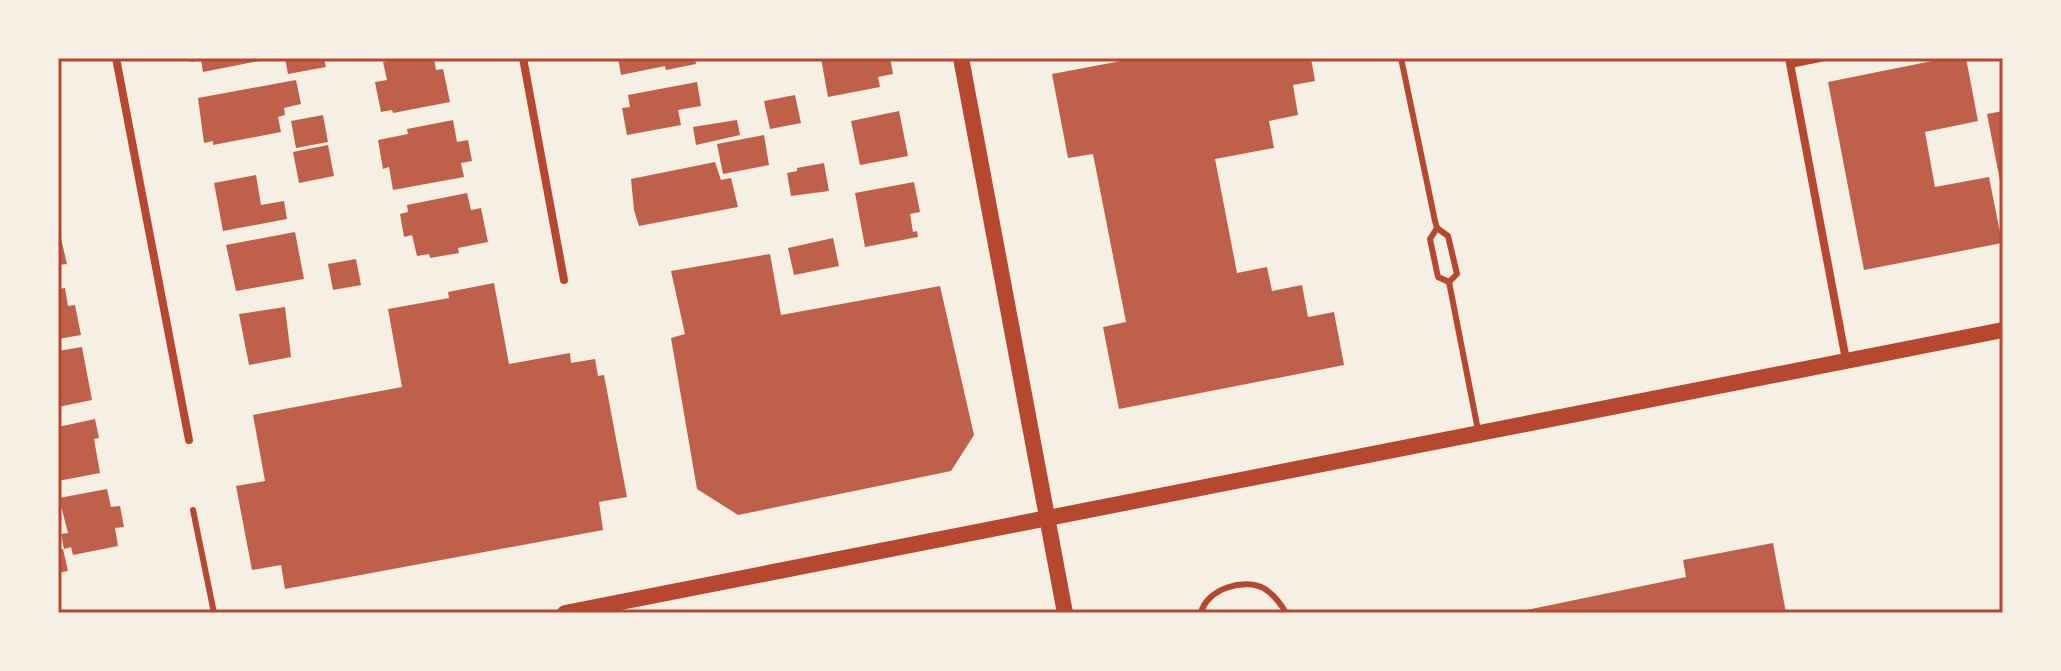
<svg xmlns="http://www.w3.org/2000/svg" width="2061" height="671" font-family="'DM Sans',sans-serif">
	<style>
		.building { fill: #bf614a }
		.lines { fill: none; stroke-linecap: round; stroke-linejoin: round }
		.service { stroke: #b5482f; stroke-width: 6 }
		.minor { stroke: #b5482f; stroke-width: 8 }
		.secondary { stroke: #b5482f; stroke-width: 16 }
		.neatline { fill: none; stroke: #b5482f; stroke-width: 3 }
	</style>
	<rect width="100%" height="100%" fill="#f6efe4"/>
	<g class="building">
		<path d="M190,58H269V59L203,72L201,60L191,62Z"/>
		<path d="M285,58H324L326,67L288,74Z"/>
		<path d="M403,58H434L436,70L443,69L450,102L393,113L392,110L381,112L375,82L387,80L383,62Z"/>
		<path d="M618,58H695L696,64L666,70L665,66L621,75Z"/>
		<path d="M821,58H890L893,74L878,77L880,87L828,97Z"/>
		<path d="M1137,58H1311L1315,81L1293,85L1298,115L1269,121L1274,148L1215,159L1237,273L1267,267L1272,291L1302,285L1308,317L1334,312L1344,365L1119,409L1103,327L1126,322L1093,154L1068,158L1052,74Z"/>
		<path d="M1947,58H1966L1978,121L1925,132L1935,187L1989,177L2002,243L1864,270L1828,82Z"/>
		<path d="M296,80L301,104L284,108L285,115L278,117L281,132L213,145V141L204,143L198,98Z"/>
		<path d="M697,82L701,106L678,110L681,125L627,135L622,108L630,107L628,95Z"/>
		<path d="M795,95L801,123L770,129L764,101Z"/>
		<path d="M899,111L908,156L860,165L851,121Z"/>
		<path d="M2003,111V191H2002L1987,114Z"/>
		<path d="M323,115L328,142L296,148L291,121Z"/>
		<path d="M453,120L457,142L468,140L472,161L461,163L464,177L393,190L389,167L383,169L378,140L408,134L407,129Z"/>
		<path d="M737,120L740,135L696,145L693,127Z"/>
		<path d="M764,135L769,165L723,174L717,144Z"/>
		<path d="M328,145L334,176L299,183L293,152Z"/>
		<path d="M715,162L721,180L731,178L738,207L639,226L634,210L631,179Z"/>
		<path d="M824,163L829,191L791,196L787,173L797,171V168Z"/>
		<path d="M256,175L261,205L284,201L287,219L223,231L214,183Z"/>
		<path d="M914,182L920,212L910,214L913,232L917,231L918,237L865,247L855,193Z"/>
		<path d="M467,193L471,210L481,208L488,242L458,248L459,253L430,258L429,254L417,256L412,235L404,237L400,214L408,212L407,205Z"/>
		<path d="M58,226L67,264L58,265Z"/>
		<path d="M295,232L304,279L236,291L226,245Z"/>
		<path d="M833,238L839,266L794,275L788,248Z"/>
		<path d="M770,254L781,315L940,286L974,435L951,471L738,515L697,489L671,338L685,334L671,271Z"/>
		<path d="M356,259L361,285L333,290L328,264Z"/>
		<path d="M494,283L509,364L570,353L571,363L595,359L598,376L604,375L627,497L599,502L603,530L285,589L281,565L252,570L236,486L265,481L253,415L402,387L388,309L449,298L448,292Z"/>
		<path d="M65,288L68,306L75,305L81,335L58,339V289Z"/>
		<path d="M285,307L291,357L249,365L239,314Z"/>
		<path d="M82,347L92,400L58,407V351Z"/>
		<path d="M95,419L99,438L94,439L100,473L58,481V427Z"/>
		<path d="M107,489L111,507L120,506L124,527L115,528L118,546L73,555L71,547L64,549L61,534L68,533L59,498Z"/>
		<path d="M1773,543L1786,613H1512L1686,577L1683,560Z"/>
		<path d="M63,549L68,571L58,573V550Z"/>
	</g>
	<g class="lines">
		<g class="service">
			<path d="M1401,58L1435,221L1437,228L1448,236L1457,274L1449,282"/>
			<path d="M1790,65L1825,58"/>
			<path d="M1437,228L1430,239L1438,277L1449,282"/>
			<path d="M1449,282L1478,430"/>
			<path d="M193,510L214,613"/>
			<path d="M1201,613C1206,589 1245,577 1265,589C1274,595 1281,604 1286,613"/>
		</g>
		<g class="minor">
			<path d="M116,58L189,440"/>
			<path d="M523,58L564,280"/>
			<path d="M1789,58L1846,360"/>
		</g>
		<g class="secondary">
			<path d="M961,58L1065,613"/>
			<path d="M565,613L2003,330"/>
		</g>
	</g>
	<rect width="2061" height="671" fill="none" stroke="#f6efe4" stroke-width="120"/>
	<rect x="60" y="60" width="1941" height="551" class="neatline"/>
</svg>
